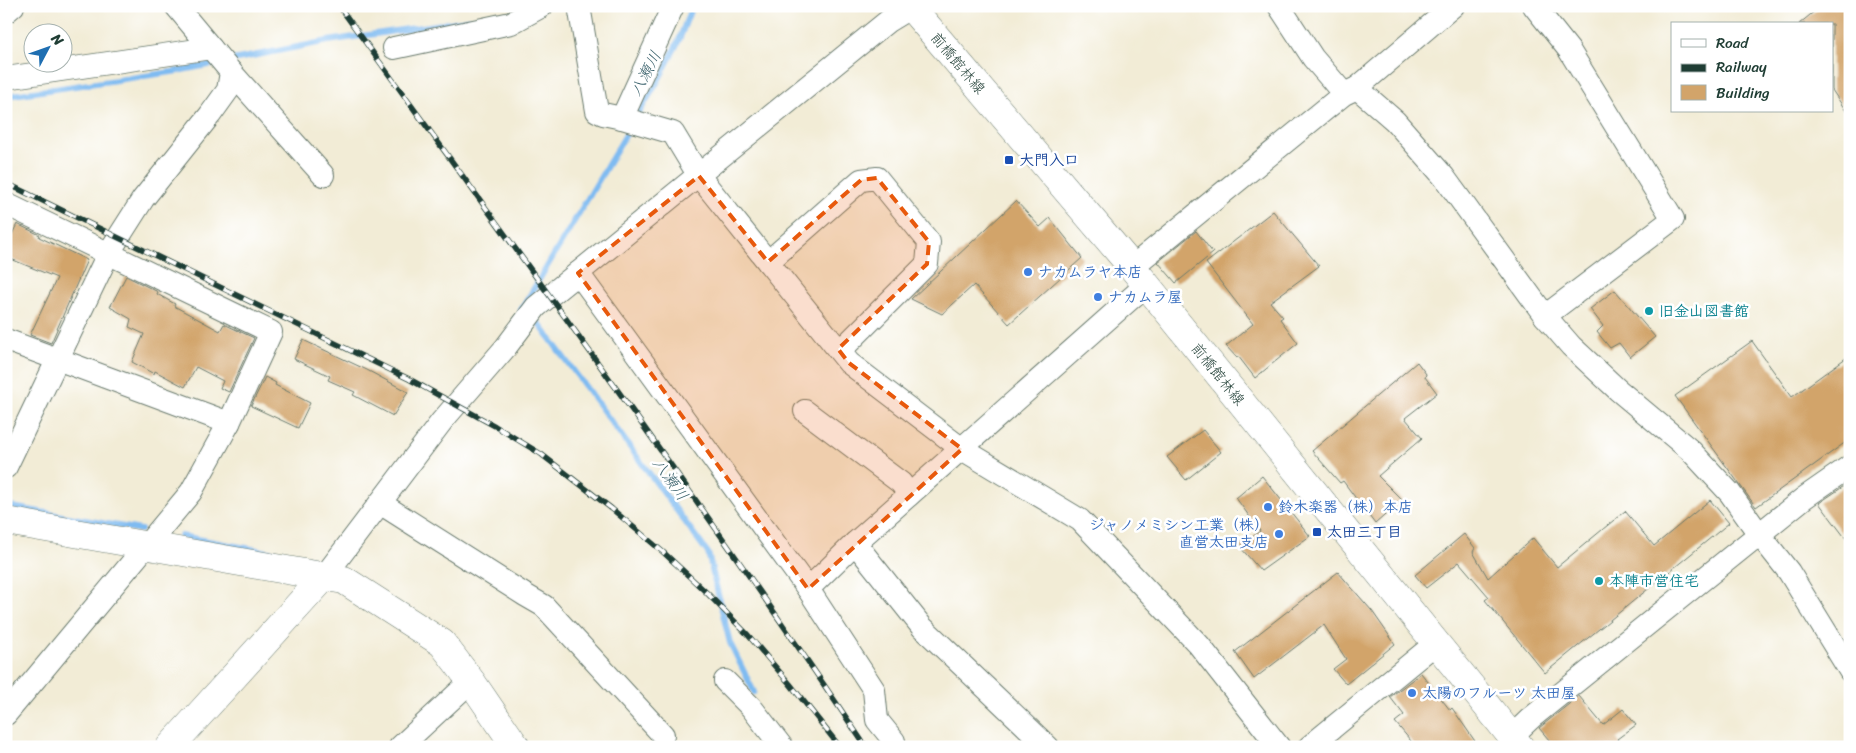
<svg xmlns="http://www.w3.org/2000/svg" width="1856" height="753" font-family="Sriracha,'Klee One',sans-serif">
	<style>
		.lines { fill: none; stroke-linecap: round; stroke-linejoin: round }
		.stream { stroke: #7fbbf1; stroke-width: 6 }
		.building { fill: #d2a46a }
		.street-casing { stroke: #697a6d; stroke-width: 24 }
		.secondary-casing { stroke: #697a6d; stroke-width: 29 }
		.primary-casing { stroke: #697a6d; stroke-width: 29 }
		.street { stroke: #fff; stroke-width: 22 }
		.secondary { stroke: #fff; stroke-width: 28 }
		.primary { stroke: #fff; stroke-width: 28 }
		.rail-casing { stroke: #1f3d34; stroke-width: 5.5 }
		.rail { stroke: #fff; stroke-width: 4; stroke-dasharray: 11; stroke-linecap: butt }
		.marked { fill: #e8590c; fill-opacity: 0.2; stroke: #e8590c; stroke-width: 4; stroke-dasharray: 10 6; stroke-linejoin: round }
		.transit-dot { fill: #1a4fb4; stroke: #fff; stroke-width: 2 }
		.shop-dot { fill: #3f7fe0; stroke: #fff; stroke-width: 2 }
		.culture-dot { fill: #0f9aa8; stroke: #fff; stroke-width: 2 }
		.labels { text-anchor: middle; stroke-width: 5; stroke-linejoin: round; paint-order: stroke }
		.street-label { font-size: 15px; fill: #1f3d34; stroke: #fff }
		.transit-label { font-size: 15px; font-weight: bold; fill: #164399; stroke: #fff; text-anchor: start }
		.shop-label { font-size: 15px; font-weight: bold; fill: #366cbe; stroke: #fff; text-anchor: start }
		.culture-label { font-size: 15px; font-weight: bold; fill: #0d838f; stroke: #fff; text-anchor: start }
		.water-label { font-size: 16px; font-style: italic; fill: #3c636d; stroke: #fff }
	</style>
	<rect width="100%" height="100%" fill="#fff"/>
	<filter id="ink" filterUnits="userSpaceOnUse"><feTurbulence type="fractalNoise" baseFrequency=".02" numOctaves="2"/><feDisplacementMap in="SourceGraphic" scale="10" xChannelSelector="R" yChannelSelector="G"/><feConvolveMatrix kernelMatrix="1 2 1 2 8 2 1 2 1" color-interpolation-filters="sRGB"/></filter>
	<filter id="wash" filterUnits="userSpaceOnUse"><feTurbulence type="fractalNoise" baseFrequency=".0096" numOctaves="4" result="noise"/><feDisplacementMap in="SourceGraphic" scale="20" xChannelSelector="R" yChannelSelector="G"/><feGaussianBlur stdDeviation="1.12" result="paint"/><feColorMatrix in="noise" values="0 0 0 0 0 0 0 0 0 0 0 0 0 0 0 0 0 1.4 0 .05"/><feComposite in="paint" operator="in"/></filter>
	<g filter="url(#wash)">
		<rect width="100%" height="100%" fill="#f2ecd6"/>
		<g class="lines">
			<g class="stream">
				<path d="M227,61L328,41L476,19"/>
				<path d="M6,96L172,72L218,63"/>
				<path d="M521,310L658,81L679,40L692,6"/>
				<path d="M534,317L708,553L730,643L754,692"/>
				<path d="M6,506L141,530"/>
				<path d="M181,536L312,560"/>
			</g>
		</g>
		<g id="blocks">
			<g class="building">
				<path d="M1821,6H1850V117L1832,90V24H1799Z"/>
				<path d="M1016,201L1040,227L1050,218L1082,258L1009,324L974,285L942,314L911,299Z"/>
				<path d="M1273,211L1319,266L1270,302L1283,317L1280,319L1298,343L1255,378L1238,356L1237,358L1226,346L1253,324L1206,263Z"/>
				<path d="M17,224L40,235L39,237L87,260L51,343L30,335L57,278L6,257V247Z"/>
				<path d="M1196,231L1213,253L1176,283L1158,262Z"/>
				<path d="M126,276L158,292L157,294L175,304L174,306L220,331L224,324L254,338L229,392L220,388L223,381L196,367L185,387L155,371L154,374L132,362L144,334L129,327L131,319L110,307Z"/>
				<path d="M1615,290L1655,337L1630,357L1619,343L1610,348L1597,332L1603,326L1590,309Z"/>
				<path d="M303,340L367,370L408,392L393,416L353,395L355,392L328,380L330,376L294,359Z"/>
				<path d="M1752,341L1792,397L1850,355V439L1756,507L1675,396Z"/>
				<path d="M1417,362L1426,374L1425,377L1437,393L1405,418L1422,438L1378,476L1402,500L1375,524L1343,481L1340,483L1312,451Z"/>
				<path d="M265,377L276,383L275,385L310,403L298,428L251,406Z"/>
				<path d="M1203,430L1221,452L1186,480L1167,457Z"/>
				<path d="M1262,476L1310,536L1261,571L1240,547L1260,531L1236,498Z"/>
				<path d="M1850,482V544L1819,503Z"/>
				<path d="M1710,500L1729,523L1545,673L1485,600L1489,597L1459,562L1426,588L1415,575L1464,534L1475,548L1473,552L1488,578L1533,538L1557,567L1625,511L1654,546Z"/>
				<path d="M1338,572L1372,611L1395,644L1346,684L1333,669L1346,659L1324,625L1254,679L1235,652Z"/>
				<path d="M1421,673L1450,710L1452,708L1479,747H1416L1395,722L1404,715L1390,697Z"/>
				<path d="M1579,696L1603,725L1623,709L1636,725L1617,739L1622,747H1555L1539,728Z"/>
			</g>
		</g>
	</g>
	<g filter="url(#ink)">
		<use href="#blocks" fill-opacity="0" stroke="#697a6d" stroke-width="1"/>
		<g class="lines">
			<defs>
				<g id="street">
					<path d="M579,6L597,111L603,114L622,118L673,133L699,176L849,363L962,449L1080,520L1199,645L1279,747"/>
					<path d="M1279,6L1313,58L1344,94"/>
					<path d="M1534,6L1569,50L1673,219L1545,316"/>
					<path d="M6,12L13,6"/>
					<path d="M394,48L511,23L542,6"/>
					<path d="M231,72L323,175"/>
					<path d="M6,78L211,48"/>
					<path d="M1357,88L1395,121L1444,177L1545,316L1571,346L1618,390L1691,451L1730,493L1759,534L1789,572L1850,671"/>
					<path d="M622,118L673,6"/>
					<path d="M6,204L271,332L229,423L191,492L6,714"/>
					<path d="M768,262L861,180L877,178L929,242L927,264L848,343L838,349"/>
					<path d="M1132,267L1344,94L1357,88L1453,6"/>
					<path d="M578,273L808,589L874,690L877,720L894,741L895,747"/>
					<path d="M6,340L229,423"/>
					<path d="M805,411L901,483L909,495"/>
					<path d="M6,467L108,254L143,199L210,115L228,90L231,72L176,6"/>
					<path d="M380,503L525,595L544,606L663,735"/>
					<path d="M855,543L922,627L1048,747"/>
					<path d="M324,577L442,421L506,347L536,307L888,21L911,7"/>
					<path d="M808,589L855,543L1146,285"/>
					<path d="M725,681L751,707L782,747"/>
					<path d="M1512,736L1531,718L1804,498L1850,466"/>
					<path d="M400,747L471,681"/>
					<path d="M1309,747L1436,643"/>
				</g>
				<g id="secondary">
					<path d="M6,521L344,580L442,643L471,681L516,747"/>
					<path d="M170,747L324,577"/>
				</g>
				<path id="primary" d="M910,6L1132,267L1520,747"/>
			</defs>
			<use href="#street" class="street-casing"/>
			<use href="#secondary" class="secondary-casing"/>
			<use href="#primary" class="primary-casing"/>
			<use href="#street" class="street"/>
			<use href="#secondary" class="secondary"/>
			<use href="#primary" class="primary"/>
			<defs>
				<g id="rail">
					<path d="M339,6C517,251 697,495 866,747"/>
					<path d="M6,183L409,379L495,426L541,454L612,509L663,552L707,593L748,635L790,684L840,747"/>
				</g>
			</defs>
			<use href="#rail" class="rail-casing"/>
			<use href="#rail" class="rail"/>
		</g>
	</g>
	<path class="marked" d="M699,176L768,262L861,180L877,178L929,242L927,264L838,349L849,363L962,449L808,589L578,273Z"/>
	<g class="transit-dot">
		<rect x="1004" y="155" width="10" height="10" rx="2.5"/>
		<rect x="1312" y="527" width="10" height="10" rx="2.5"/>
	</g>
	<g class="shop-dot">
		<circle cx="1028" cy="272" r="5"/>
		<circle cx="1098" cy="297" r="5"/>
		<circle cx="1268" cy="507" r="5"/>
		<circle cx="1279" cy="534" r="5"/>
		<circle cx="1412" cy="693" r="5"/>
	</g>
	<g class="culture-dot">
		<circle cx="1649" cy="311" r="5"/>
		<circle cx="1599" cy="581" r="5"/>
	</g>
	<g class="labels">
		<g class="street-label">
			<text transform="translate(958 63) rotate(50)" y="5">前橋館林線</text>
			<text transform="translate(1218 374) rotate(51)" y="5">前橋館林線</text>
		</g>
		<g class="transit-label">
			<text x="1019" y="165">大門入口</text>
			<text x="1327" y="537">太田三丁目</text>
		</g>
		<g class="shop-label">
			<text x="1038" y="277">ナカムラヤ本店</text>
			<text x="1108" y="302">ナカムラ屋</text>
			<text x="1278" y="512">鈴木楽器（株）本店</text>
			<text x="1269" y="530" text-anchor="end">ジャノメミシン工業（株）<tspan x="1269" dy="17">直営太田支店</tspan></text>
			<text x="1422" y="698">太陽のフルーツ 太田屋</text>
		</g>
		<g class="culture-label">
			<text x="1659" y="316">旧金山図書館</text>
			<text x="1609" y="586">本陣市営住宅</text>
		</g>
		<g class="water-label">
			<text transform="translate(645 73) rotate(-62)" y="6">八瀬川</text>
			<text transform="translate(671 479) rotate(54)" y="6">八瀬川</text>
		</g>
	</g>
	<rect width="1856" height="753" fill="none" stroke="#fff" stroke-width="25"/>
	<rect x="1671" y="22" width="162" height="90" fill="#ffffff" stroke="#a5b1ae"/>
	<rect x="1681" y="39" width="25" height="8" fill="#ffffff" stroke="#a5b1ae"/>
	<text x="1716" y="48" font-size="15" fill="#1f3d34">Road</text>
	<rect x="1681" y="64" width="25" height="8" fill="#1f3d34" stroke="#a5b1ae"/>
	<text x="1716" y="72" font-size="15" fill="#1f3d34">Railway</text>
	<rect x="1681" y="85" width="25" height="15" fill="#d2a46a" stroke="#a5b1ae"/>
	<text x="1716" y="98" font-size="15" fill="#1f3d34">Building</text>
	<g transform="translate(48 48) rotate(49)"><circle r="24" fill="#ffffff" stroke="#a5b1ae"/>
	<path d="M0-4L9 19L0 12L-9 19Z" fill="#1f6fb2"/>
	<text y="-8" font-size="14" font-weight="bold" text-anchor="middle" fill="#1f3d34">N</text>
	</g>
</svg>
